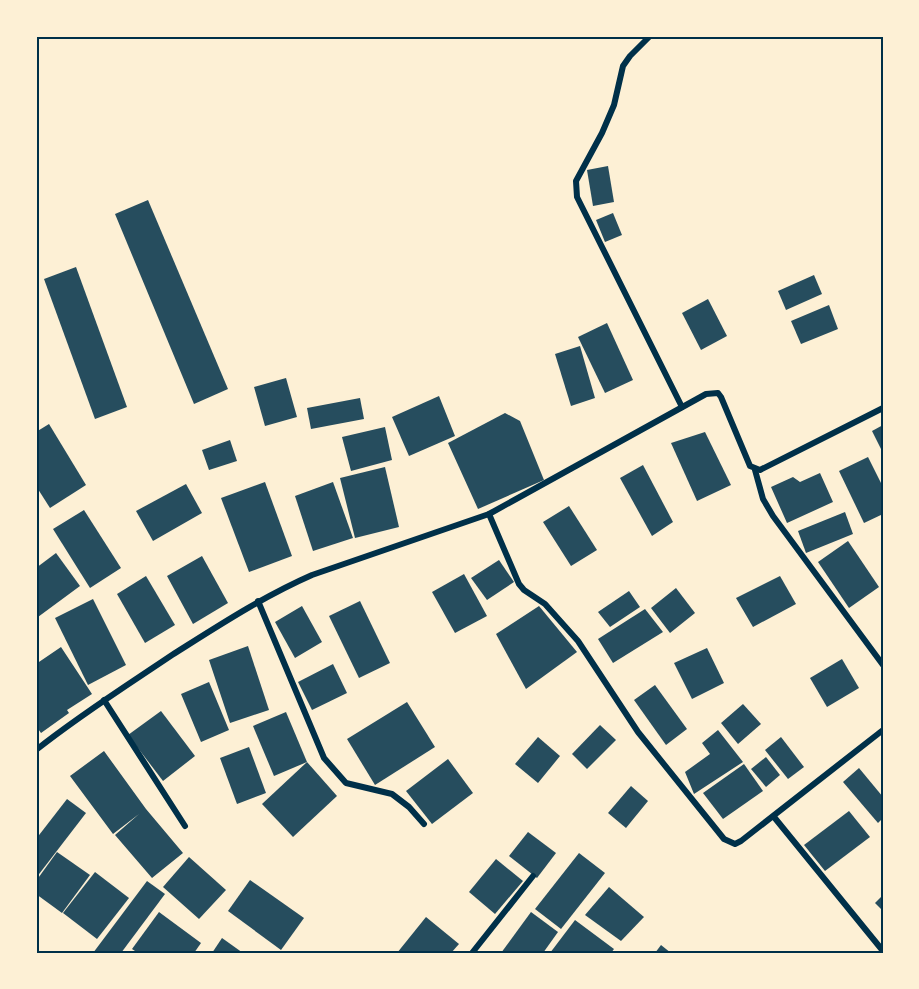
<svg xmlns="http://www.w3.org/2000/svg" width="919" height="989" font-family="'Asap Condensed',sans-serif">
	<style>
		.building { fill: #264d5e }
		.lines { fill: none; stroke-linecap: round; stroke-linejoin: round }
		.minor { stroke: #003049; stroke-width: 6 }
		.neatline { fill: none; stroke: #003049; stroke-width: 2 }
	</style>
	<rect width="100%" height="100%" fill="#fdf0d5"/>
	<g class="building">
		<path d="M608,166L614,202L593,206L587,170Z"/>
		<path d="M148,200L228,389L194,404L115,214Z"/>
		<path d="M613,213L622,235L605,242L596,220Z"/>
		<path d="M76,267L127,407L95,419L44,279Z"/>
		<path d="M814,275L822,294L786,310L778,291Z"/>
		<path d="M708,299L727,336L701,350L682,313Z"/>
		<path d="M829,305L838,329L801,344L791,321Z"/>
		<path d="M607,323L633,380L605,393L578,337Z"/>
		<path d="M580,346L595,398L571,406L555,354Z"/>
		<path d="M286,378L297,417L265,426L254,387Z"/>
		<path d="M439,396L455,436L409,456L392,417Z"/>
		<path d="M360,398L364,419L311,429L307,408Z"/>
		<path d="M505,413L520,421L544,480L478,509L448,443Z"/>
		<path d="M49,424L86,485L50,508L36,486V432Z"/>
		<path d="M883,425V453L872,431Z"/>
		<path d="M385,427L392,460L351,471L342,437Z"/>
		<path d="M705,432L731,485L697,501L671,443Z"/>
		<path d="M230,440L237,461L209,470L202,450Z"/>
		<path d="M868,457L883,487V514L864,523L839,471Z"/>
		<path d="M643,465L673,522L652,536L620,478Z"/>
		<path d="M385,467L399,527L355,538L340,478Z"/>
		<path d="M820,473L833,502L787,523L771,487L793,477L800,482Z"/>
		<path d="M265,482L292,556L249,572L221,498Z"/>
		<path d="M333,482L353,538L313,551L295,496Z"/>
		<path d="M186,484L202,513L153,541L136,511Z"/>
		<path d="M569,506L597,550L571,566L543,522Z"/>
		<path d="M84,510L121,568L90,588L53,529Z"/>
		<path d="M845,512L853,534L806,553L798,531Z"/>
		<path d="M848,541L879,587L849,608L818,562Z"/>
		<path d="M56,553L80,586L38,617L36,568Z"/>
		<path d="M202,556L228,603L193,624L167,576Z"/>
		<path d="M499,560L514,582L487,600L471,578Z"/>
		<path d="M464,574L487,616L455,633L432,592Z"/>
		<path d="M146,576L175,625L145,643L117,594Z"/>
		<path d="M780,576L796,604L753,627L736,598Z"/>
		<path d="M676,588L695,613L670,633L651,608Z"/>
		<path d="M629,591L640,607L610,627L598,612Z"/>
		<path d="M93,599L126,665L88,685L55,618Z"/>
		<path d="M360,601L390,663L359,678L329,616Z"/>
		<path d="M302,606L322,642L295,658L275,622Z"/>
		<path d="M539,606L577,652L526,689L496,634Z"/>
		<path d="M645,609L663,632L613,663L598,639Z"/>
		<path d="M248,646L269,710L230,723L209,660Z"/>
		<path d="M61,647L92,694L67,710L69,713L41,733L36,726V664Z"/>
		<path d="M707,648L724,683L692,699L674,663Z"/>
		<path d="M842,659L859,688L827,707L810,678Z"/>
		<path d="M333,664L347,693L312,710L298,682Z"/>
		<path d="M209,682L229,730L201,742L181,694Z"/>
		<path d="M655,685L687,729L666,745L634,700Z"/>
		<path d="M407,702L435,747L375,785L347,739Z"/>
		<path d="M743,704L761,724L738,744L721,723Z"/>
		<path d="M161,711L195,756L163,781L128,735Z"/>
		<path d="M286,712L307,762L274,776L253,726Z"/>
		<path d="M600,725L616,740L587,769L572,754Z"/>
		<path d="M718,730L743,762L694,794L685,772L710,754L702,743Z"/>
		<path d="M538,737L560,756L538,783L515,764Z"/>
		<path d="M781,737L804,767L788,779L765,750Z"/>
		<path d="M249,747L266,793L237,804L220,758Z"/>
		<path d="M104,751L146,809L183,853L152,878L115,835L139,814L113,834L70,776Z"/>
		<path d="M766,757L780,775L766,787L751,769Z"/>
		<path d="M448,759L473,793L432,824L406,791Z"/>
		<path d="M307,762L337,796L293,837L262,804Z"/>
		<path d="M744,764L763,791L723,819L703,793Z"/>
		<path d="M859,768L883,797V818L878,823L843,782Z"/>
		<path d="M631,786L648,801L626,828L608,813Z"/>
		<path d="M67,799L86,813L36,878V839Z"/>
		<path d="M849,811L870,837L825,871L804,845Z"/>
		<path d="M528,832L556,853L537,878L509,856Z"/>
		<path d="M57,852L90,875L62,913L36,894V881Z"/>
		<path d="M579,853L605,873L561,929L535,909Z"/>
		<path d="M189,857L226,890L199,919L163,887Z"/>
		<path d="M496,859L523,881L495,914L469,892Z"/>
		<path d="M95,872L129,898L97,939L63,913Z"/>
		<path d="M250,880L304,918L281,950L228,911Z"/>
		<path d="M147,881L165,894L121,953H93Z"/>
		<path d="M609,887L644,917L621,941L585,915Z"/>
		<path d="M883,895V911L875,903Z"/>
		<path d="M159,912L201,943L194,953H138L132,949Z"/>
		<path d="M531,912L558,932L543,953H501Z"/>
		<path d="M426,917L459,944L451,953H397Z"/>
		<path d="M575,920L614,949L611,953H550Z"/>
		<path d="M222,938L243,953H212Z"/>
		<path d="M661,945L671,953H655Z"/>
	</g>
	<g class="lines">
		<g class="minor">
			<path d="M650,36L630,56L623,66L614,105L602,133L576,181L577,197L682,407"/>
			<path d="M755,470L763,499L773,516L883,665"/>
			<path d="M489,514L519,584L524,590L545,604L578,641L638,732L724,839L735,844L741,841L883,730"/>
			<path d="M258,601L324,758L346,783L392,794L409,807L424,824"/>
			<path d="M104,700L185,826"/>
			<path d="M36,750C80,715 126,686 172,655C218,626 262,597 312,575L489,514L706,394L718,393L721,397L750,466L760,470L883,408"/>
			<path d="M774,817L883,951"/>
			<path d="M472,953L533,876"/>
		</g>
	</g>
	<rect width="919" height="989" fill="none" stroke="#fdf0d5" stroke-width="75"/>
	<rect x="38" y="38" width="844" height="914" class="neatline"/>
</svg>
